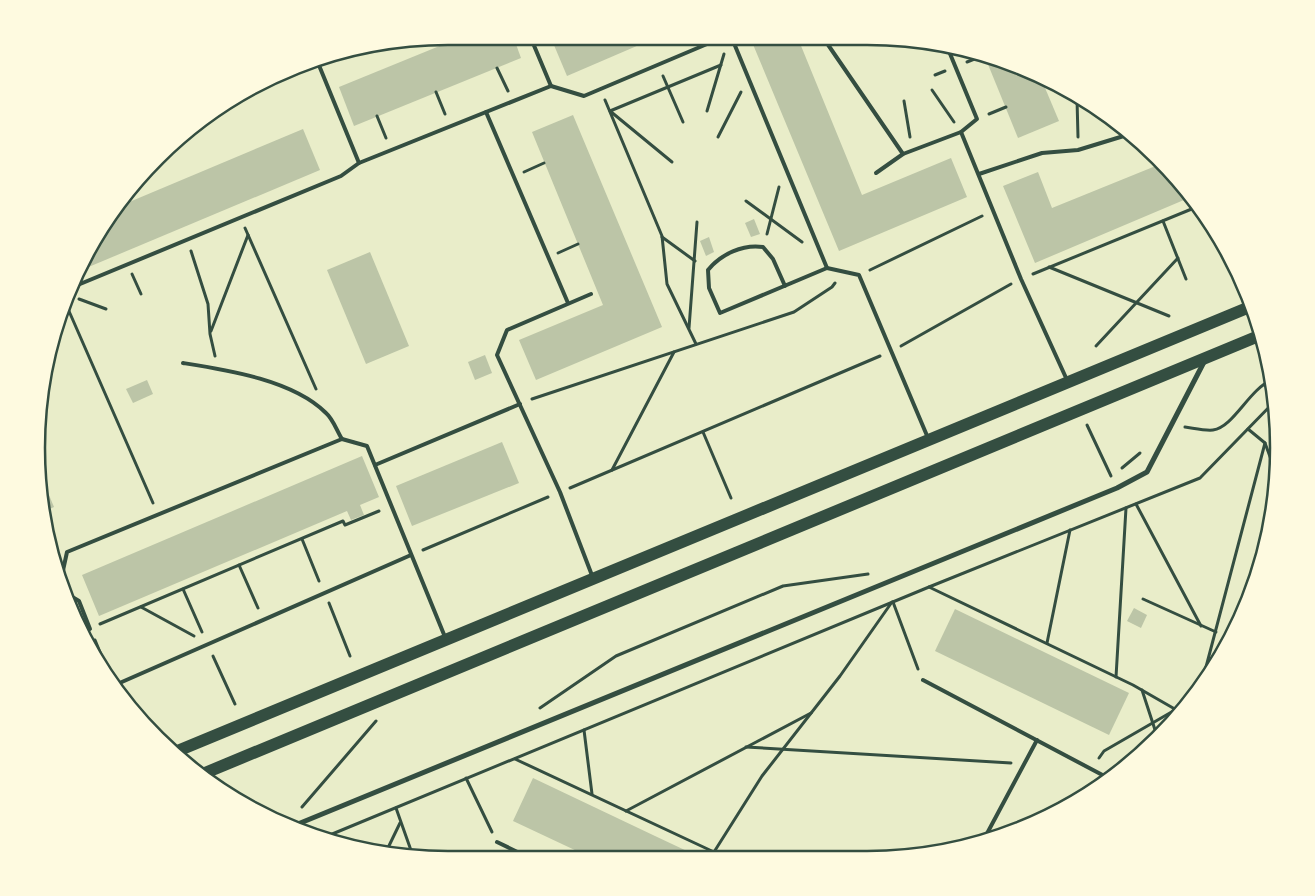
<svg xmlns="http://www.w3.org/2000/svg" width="1315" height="896" font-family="Mulish,sans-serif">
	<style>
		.building { fill: #bcc5a7 }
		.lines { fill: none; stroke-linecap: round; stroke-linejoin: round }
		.path { stroke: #344e41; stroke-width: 3 }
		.service { stroke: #344e41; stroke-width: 4 }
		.minor { stroke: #344e41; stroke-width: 5 }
		.primary { stroke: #344e41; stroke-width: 12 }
		.rim { fill: none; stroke: #344e41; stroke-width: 2.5 }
	</style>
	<rect width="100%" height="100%" fill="#e9edc9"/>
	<g class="building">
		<path d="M464,36H513L521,58L354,126L339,87Z"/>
		<path d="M555,36H660L567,76L551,38Z"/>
		<path d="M765,36H797L862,195L951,158L967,197L839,251L752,42Z"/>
		<path d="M985,57L1040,76L1059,121L1018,138Z"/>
		<path d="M573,115L662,327L536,380L519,340L603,305L532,132Z"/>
		<path d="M303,129L320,170L79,271L115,208Z"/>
		<path d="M1163,163L1191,197L1035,263L1003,186L1038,172L1052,208Z"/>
		<path d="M754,219L760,234L751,237L745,223Z"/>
		<path d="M709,237L714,252L706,256L700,241Z"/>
		<path d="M370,252L409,346L366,364L327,270Z"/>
		<path d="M485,355L492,373L475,380L468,362Z"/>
		<path d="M147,380L153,394L133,403L126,389Z"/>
		<path d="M502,442L519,483L412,526L396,486Z"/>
		<path d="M362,456L379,497L360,505L364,515L351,520L347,511L99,616L82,575Z"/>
		<path d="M41,476L54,507L43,512Z"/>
		<path d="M1134,608L1147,615L1141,628L1127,621Z"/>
		<path d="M955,609L1129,693L1109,735L935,651Z"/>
		<path d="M533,778L655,836L706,860H596L513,821Z"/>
	</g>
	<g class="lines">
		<g class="path">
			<path d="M967,62L982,56"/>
			<path d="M497,68L508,91"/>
			<path d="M935,75L945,71"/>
			<path d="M663,76L683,122"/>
			<path d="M932,90L954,122"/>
			<path d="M436,92L445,114"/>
			<path d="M1077,99L1078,137"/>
			<path d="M605,100L662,236L667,284L696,344"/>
			<path d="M904,101L910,137"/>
			<path d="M707,111L724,54"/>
			<path d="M989,114L1006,107"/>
			<path d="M377,116L386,138"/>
			<path d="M718,137L741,92"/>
			<path d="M672,162L610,111L721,65"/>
			<path d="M524,172L544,163"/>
			<path d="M746,201L802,242"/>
			<path d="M1163,221L1186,279"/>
			<path d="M245,228L316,389"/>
			<path d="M767,234L779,187"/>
			<path d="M662,237L695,261"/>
			<path d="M191,251L208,304L210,334L215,356"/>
			<path d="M558,253L578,244"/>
			<path d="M1049,267L1169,316"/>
			<path d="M870,270L982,216"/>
			<path d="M132,274L141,294"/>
			<path d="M1033,274L1199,206"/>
			<path d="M79,299L106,309"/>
			<path d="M65,302L153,503"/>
			<path d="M689,328L697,222"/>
			<path d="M211,331L248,235"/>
			<path d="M901,346L1011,284"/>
			<path d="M1096,346L1178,258"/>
			<path d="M532,399L794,312L832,287L835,283"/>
			<path d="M1087,425L1111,476"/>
			<path d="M1185,427C1193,428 1205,431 1213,430C1234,427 1249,389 1272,380"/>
			<path d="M1248,429L1265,443L1276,473"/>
			<path d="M703,432L731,498"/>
			<path d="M1122,468L1140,453"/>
			<path d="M612,470L674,352"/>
			<path d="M570,488L880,356"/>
			<path d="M1136,504L1201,626"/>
			<path d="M302,539L319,581"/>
			<path d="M423,550L548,497"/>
			<path d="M239,565L258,608"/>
			<path d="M929,587L1133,685L1180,712"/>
			<path d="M183,589L202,632"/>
			<path d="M1143,599L1216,632"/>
			<path d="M893,602L918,669"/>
			<path d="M329,603L350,656"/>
			<path d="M141,607L194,636"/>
			<path d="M100,624L343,521L345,525L379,511"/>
			<path d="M95,640L109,674"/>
			<path d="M1047,643L1070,530"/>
			<path d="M213,656L235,704"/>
			<path d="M1116,677L1126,508"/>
			<path d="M1201,686L1265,443"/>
			<path d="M1142,690L1158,739"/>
			<path d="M540,708L616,656L783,586L868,574"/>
			<path d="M584,730L592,794"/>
			<path d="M746,747L1011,763"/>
			<path d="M1099,758L1104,751L1175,710"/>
			<path d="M515,759L714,852L710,860"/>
			<path d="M466,778L492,832"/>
			<path d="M302,807L376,721"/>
			<path d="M396,808L413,856"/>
			<path d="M626,811L811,713"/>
			<path d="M325,837L929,587L1200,478L1274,402"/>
			<path d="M385,854L400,823"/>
			<path d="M726,860L714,852L762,776L840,676L892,602"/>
		</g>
		<g class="service">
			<path d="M530,36L551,86"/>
			<path d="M731,36L827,268L859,275L928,438"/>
			<path d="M822,36L903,154"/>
			<path d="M316,58L359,163L551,86L584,96L726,36"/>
			<path d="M486,112L568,303"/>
			<path d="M961,132L1021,279L1067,380"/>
			<path d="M876,173L903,154L961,132L977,119L946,44"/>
			<path d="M979,174L1042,153L1078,150L1127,135"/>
			<path d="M785,286L773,259L763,247C743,244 721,254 708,270L709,288L720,313L827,268"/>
			<path d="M68,289L341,176L359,163"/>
			<path d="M591,294L507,330L497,355L560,492L593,578"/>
			<path d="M183,363C227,370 293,380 326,413C333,419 337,431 342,439"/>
			<path d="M375,465L520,404"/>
			<path d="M62,575L67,552L342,439L367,446L445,637"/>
			<path d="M69,595L79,601L90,629"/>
			<path d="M923,680L1110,779"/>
			<path d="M115,685L411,555"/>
			<path d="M983,841L1037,740"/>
			<path d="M497,842L534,860"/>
		</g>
		<path class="minor" d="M293,826L1117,488L1147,472L1204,362"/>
		<g class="primary">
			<path d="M175,752L1252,306"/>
			<path d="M205,773L1261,335"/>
		</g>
	</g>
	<path d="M0 0H1315V896H0ZM448 45H867A403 403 0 0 1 1270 448V448A403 403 0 0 1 867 851H448A403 403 0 0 1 45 448V448A403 403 0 0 1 448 45Z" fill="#fefae0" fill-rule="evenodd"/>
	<path class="rim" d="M448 45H867A403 403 0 0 1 1270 448V448A403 403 0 0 1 867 851H448A403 403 0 0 1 45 448V448A403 403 0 0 1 448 45Z"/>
</svg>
